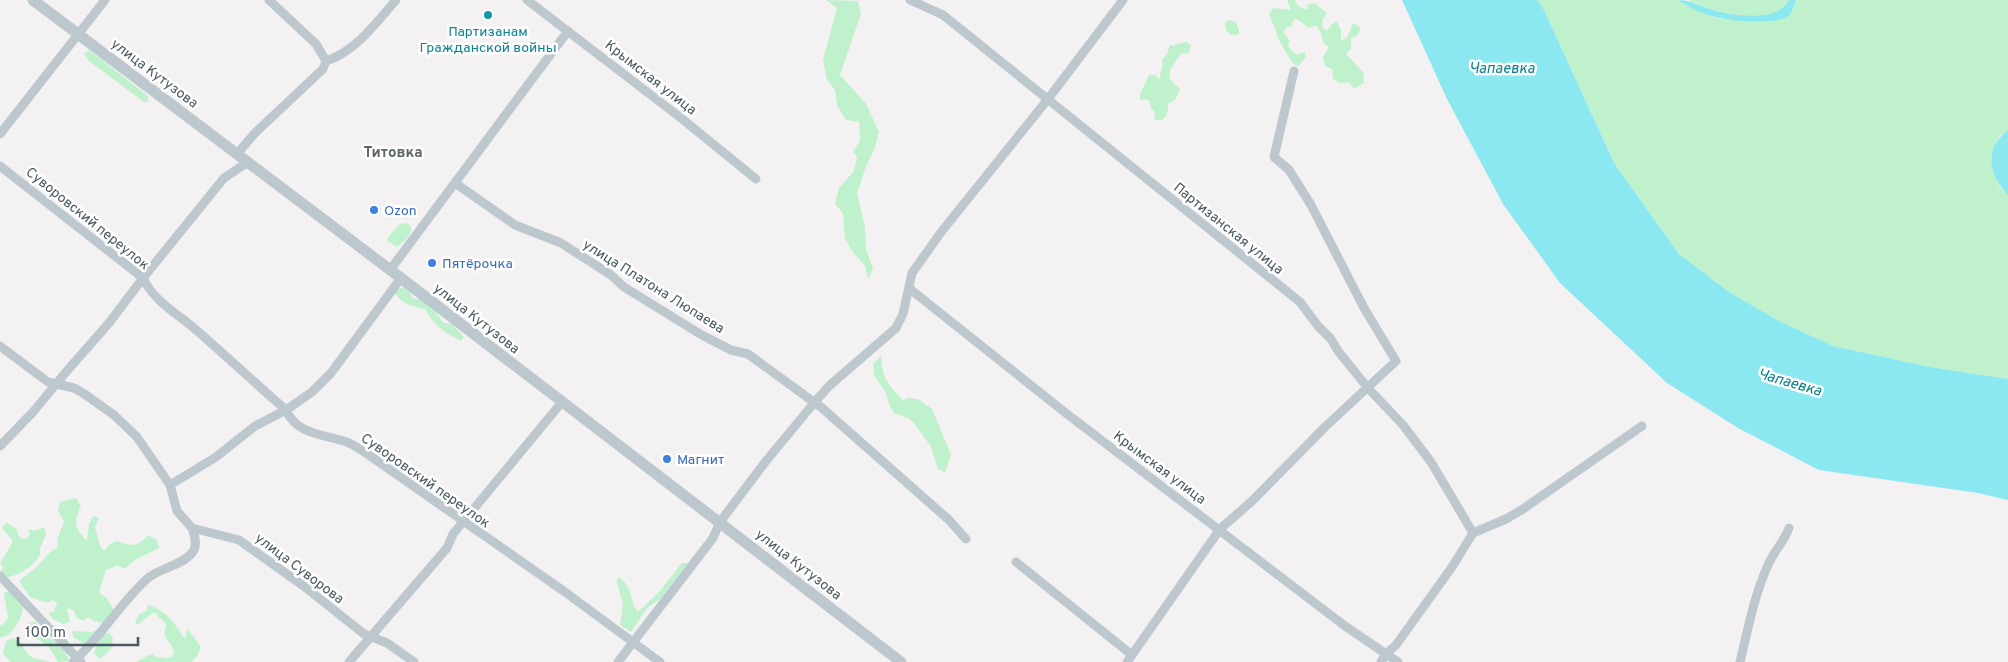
<svg xmlns="http://www.w3.org/2000/svg" width="2008" height="662" font-family="Overpass,sans-serif">
	<style>
		.green { fill: #bff2cc }
		.water { fill: #8be8f0 }
		.lines { fill: none; stroke-linecap: round; stroke-linejoin: round }
		.minor { stroke: #bcc8ce; stroke-width: 9 }
		.tertiary { stroke: #bcc8ce; stroke-width: 11 }
		.culture-dot { fill: #0f9aa8; stroke: #fff; stroke-width: 2 }
		.shop-dot { fill: #3f7fe0; stroke: #fff; stroke-width: 2 }
		.labels { text-anchor: middle; stroke-width: 5; stroke-linejoin: round; paint-order: stroke }
		.culture-label { font-size: 14px; fill: #0d838f; stroke: #fff }
		.street-label { font-size: 14px; fill: #485860; stroke: #fff }
		.shop-label { font-size: 14px; fill: #366cbe; stroke: #fff; text-anchor: start }
		.water-label { font-size: 15px; font-style: italic; fill: #09818c; stroke: #fff }
		.neighbourhood-label { font-size: 15px; font-weight: bold; fill: #5d6367; stroke: #fff }
	</style>
	<rect width="100%" height="100%" fill="#f4f1f2"/>
	<g class="green">
		<path d="M826,0L858,1L861,14L840,75L866,104L879,132L875,147L865,169L857,194L865,227L866,249L873,268L868,279L865,266L852,251L845,238L843,214L835,203L839,188L854,171L857,157L853,152L860,141L859,122L846,120L837,106L835,90L827,80L823,60L837,8Z"/>
		<path d="M1287,0H1295L1298,6L1307,10L1308,4L1314,3L1327,13L1323,19L1322,27L1327,31L1331,25L1336,21L1341,30V40L1347,38L1353,23L1361,28L1357,36L1351,38V49L1346,54L1363,72L1364,83L1354,89L1349,82L1340,83L1333,79L1332,69L1325,66L1323,57L1329,47L1324,44L1320,31L1316,25L1309,28L1298,20L1294,19L1291,27H1287L1283,32L1290,41L1288,45L1290,49L1297,55L1304,52L1306,57L1298,66L1293,64L1280,42L1269,14L1273,8L1291,10Z"/>
		<path d="M1537,0H1677L1708,15L1720,19L1757,21L1772,20L1792,11L1796,0H2008V130L1998,138L1999,186L2008,195V379L1930,367L1833,346L1779,321L1729,292L1679,254L1614,163L1544,10Z"/>
		<path d="M1689,0H1789C1786,7 1780,12 1772,15C1752,20 1706,11 1689,0Z"/>
		<path d="M1228,20L1235,21L1239,29V34L1232,35L1226,31L1225,23Z"/>
		<path d="M1186,42L1191,45L1189,53L1181,54C1176,62 1166,70 1171,80C1173,84 1177,86 1180,89L1175,100L1168,104C1168,112 1168,117 1160,121L1154,119L1155,112L1151,109L1150,102L1146,99L1140,100V94L1149,75H1155L1160,79C1160,72 1163,67 1162,59L1167,54L1170,45L1173,46L1180,43Z"/>
		<path d="M89,50L148,96V102H144L89,61L84,53Z"/>
		<path d="M407,223L411,226C412,236 404,241 397,247L387,241L388,237L400,224Z"/>
		<path d="M404,287L411,292L412,298L416,299L420,298L427,301L444,323H451L464,337L461,341C446,334 432,324 425,309C413,307 403,304 395,294L398,289Z"/>
		<path d="M882,355C880,375 889,387 903,400L908,398L918,399L932,409L951,455L945,473L938,469L930,445L913,422L908,418L894,413L889,404L886,393L874,375L873,364Z"/>
		<path d="M76,498L81,506C73,522 75,529 87,541L89,524L93,516L99,518L95,527L100,546L104,551C108,545 111,543 118,541C129,548 141,545 148,535L157,540L159,548L135,560L124,569L117,565L105,571C104,579 100,585 100,594L106,597L114,610L102,623L94,621L88,617L83,621L76,617L74,610L67,608L70,622L63,624L53,619L48,613L54,612L57,603L53,600L47,603L30,597L19,581C25,575 32,572 38,566C47,556 46,554 58,547L57,540L64,522L58,511L60,502Z"/>
		<path d="M6,523L16,528L18,535L22,539L27,538L30,534L28,529L34,531L44,527L46,535L40,548C44,560 19,576 8,577L1,572L3,566L0,564L13,541L2,528Z"/>
		<path d="M682,563H688L660,599L647,608L631,632L620,625L623,604L617,583L618,577C633,586 629,600 638,612L659,592Z"/>
		<path d="M9,591L21,603L23,608L20,620L10,634L0,638V623L2,626L8,618L4,593Z"/>
		<path d="M147,605C167,610 174,623 185,639L187,628L201,647L197,656L191,662H136C141,660 148,655 152,654L156,657L170,658L174,654C172,643 168,643 165,636C164,631 166,628 166,624L154,612L137,625L135,623L139,614L145,612L148,608Z"/>
		<path d="M35,621L47,636L61,646L70,661L58,662L49,647L31,634L28,624Z"/>
		<path d="M97,630L110,634L113,639L111,649L100,659L94,653L96,647L91,648L73,637L72,631L91,632Z"/>
		<path d="M13,638L21,642C29,662 35,657 51,662H11L3,654L6,641Z"/>
	</g>
	<g class="water">
		<path d="M1402,0H1537L1544,10L1614,163L1679,254L1729,292L1779,321L1833,346L1930,367L2008,379V500L1978,493L1819,470L1738,428L1667,383L1560,283L1503,204L1447,99Z"/>
		<path d="M1677,0C1691,0 1697,5 1710,9C1731,16 1778,23 1789,0H1796C1794,6 1792,13 1787,17C1773,25 1723,21 1709,15C1698,12 1687,5 1677,0Z"/>
		<path d="M2008,130V195C1988,175 1984,148 2008,130Z"/>
	</g>
	<g class="lines">
		<g class="minor">
			<path d="M269,0L316,44L326,61"/>
			<path d="M527,0L681,118L756,179"/>
			<path d="M910,0L943,15L1300,302L1318,326L1331,339L1338,351L1368,388L1403,425L1431,462L1473,533"/>
			<path d="M0,134L105,0"/>
			<path d="M237,154L255,133L323,69L326,61C356,51 376,23 396,0"/>
			<path d="M0,166L143,278C153,300 176,313 194,328C225,355 255,383 286,410C297,436 326,434 349,443C355,446 361,450 366,453L565,592L660,662"/>
			<path d="M455,183L515,225L561,243L611,275L624,287L700,334L731,350L748,354L822,408L949,520L966,539"/>
			<path d="M390,270L568,31"/>
			<path d="M910,289L1067,414L1345,626L1398,662"/>
			<path d="M0,346L48,382L74,388L83,393L114,415L137,437L170,485L177,511L192,528L239,540L305,587L364,634L387,643L414,662"/>
			<path d="M0,446L33,412L66,372L109,323L143,278L224,178L248,162"/>
			<path d="M170,485L216,457L255,426L286,410L312,392L331,373L401,278"/>
			<path d="M1016,562L1132,655"/>
			<path d="M0,576L81,662"/>
			<path d="M73,662C101,637 120,603 148,578C160,568 181,566 192,553C198,546 195,536 192,528"/>
			<path d="M349,662L447,548L453,534L562,402"/>
			<path d="M618,662L713,538L720,522L766,461L814,403L829,386L896,328L903,314L912,273L942,231L1048,99L1123,0"/>
			<path d="M1127,662L1220,529L1251,502L1326,426L1396,361L1364,308L1311,205L1289,170L1274,157L1294,71"/>
			<path d="M1381,662L1386,654L1396,645L1452,567L1473,533L1506,519L1523,509L1642,426"/>
			<path d="M1740,662C1748,629 1754,596 1768,565C1774,551 1784,542 1789,528"/>
		</g>
		<path class="tertiary" d="M33,0L401,278L901,662"/>
	</g>
	<circle class="culture-dot" cx="488" cy="15" r="5"/>
	<g class="shop-dot">
		<circle cx="374" cy="210" r="5"/>
		<circle cx="432" cy="263" r="5"/>
		<circle cx="667" cy="459" r="5"/>
	</g>
	<g class="labels">
		<g class="culture-label">
			<text x="488" y="36">Партизанам<tspan x="488" dy="16">Гражданской войны</tspan></text>
		</g>
		<g class="street-label">
			<text transform="translate(155 73) rotate(37)" y="5">улица Кутузова</text>
			<text transform="translate(651 77) rotate(38)" y="5">Крымская улица</text>
			<text transform="translate(88 218) rotate(39)" y="5">Суворовский переулок</text>
			<text transform="translate(1229 228) rotate(39)" y="5">Партизанская улица</text>
			<text transform="translate(654 286) rotate(32)" y="5">улица Платона Люпаева</text>
			<text transform="translate(477 318) rotate(38)" y="5">улица Кутузова</text>
			<text transform="translate(1160 467) rotate(37)" y="5">Крымская улица</text>
			<text transform="translate(426 480) rotate(35)" y="5">Суворовский переулок</text>
			<text transform="translate(799 564) rotate(38)" y="5">улица Кутузова</text>
			<text transform="translate(300 568) rotate(37)" y="5">улица Суворова</text>
		</g>
		<g class="shop-label">
			<text x="384" y="215">Ozon</text>
			<text x="442" y="268">Пятёрочка</text>
			<text x="677" y="464">Магнит</text>
		</g>
		<g class="water-label">
			<text x="1502" y="73">Чапаевка</text>
			<text transform="translate(1790 382) rotate(16)" y="5">Чапаевка</text>
		</g>
		<g class="neighbourhood-label">
			<text x="393" y="157">Титовка</text>
		</g>
	</g>
	<path d="M18 637v8h120v-8" fill="none" stroke="#485860" stroke-width="2.5"/>
	<text x="25" y="637" font-size="15" fill="#485860" stroke="#ffffff" stroke-width="4" paint-order="stroke">100 m</text>
</svg>
